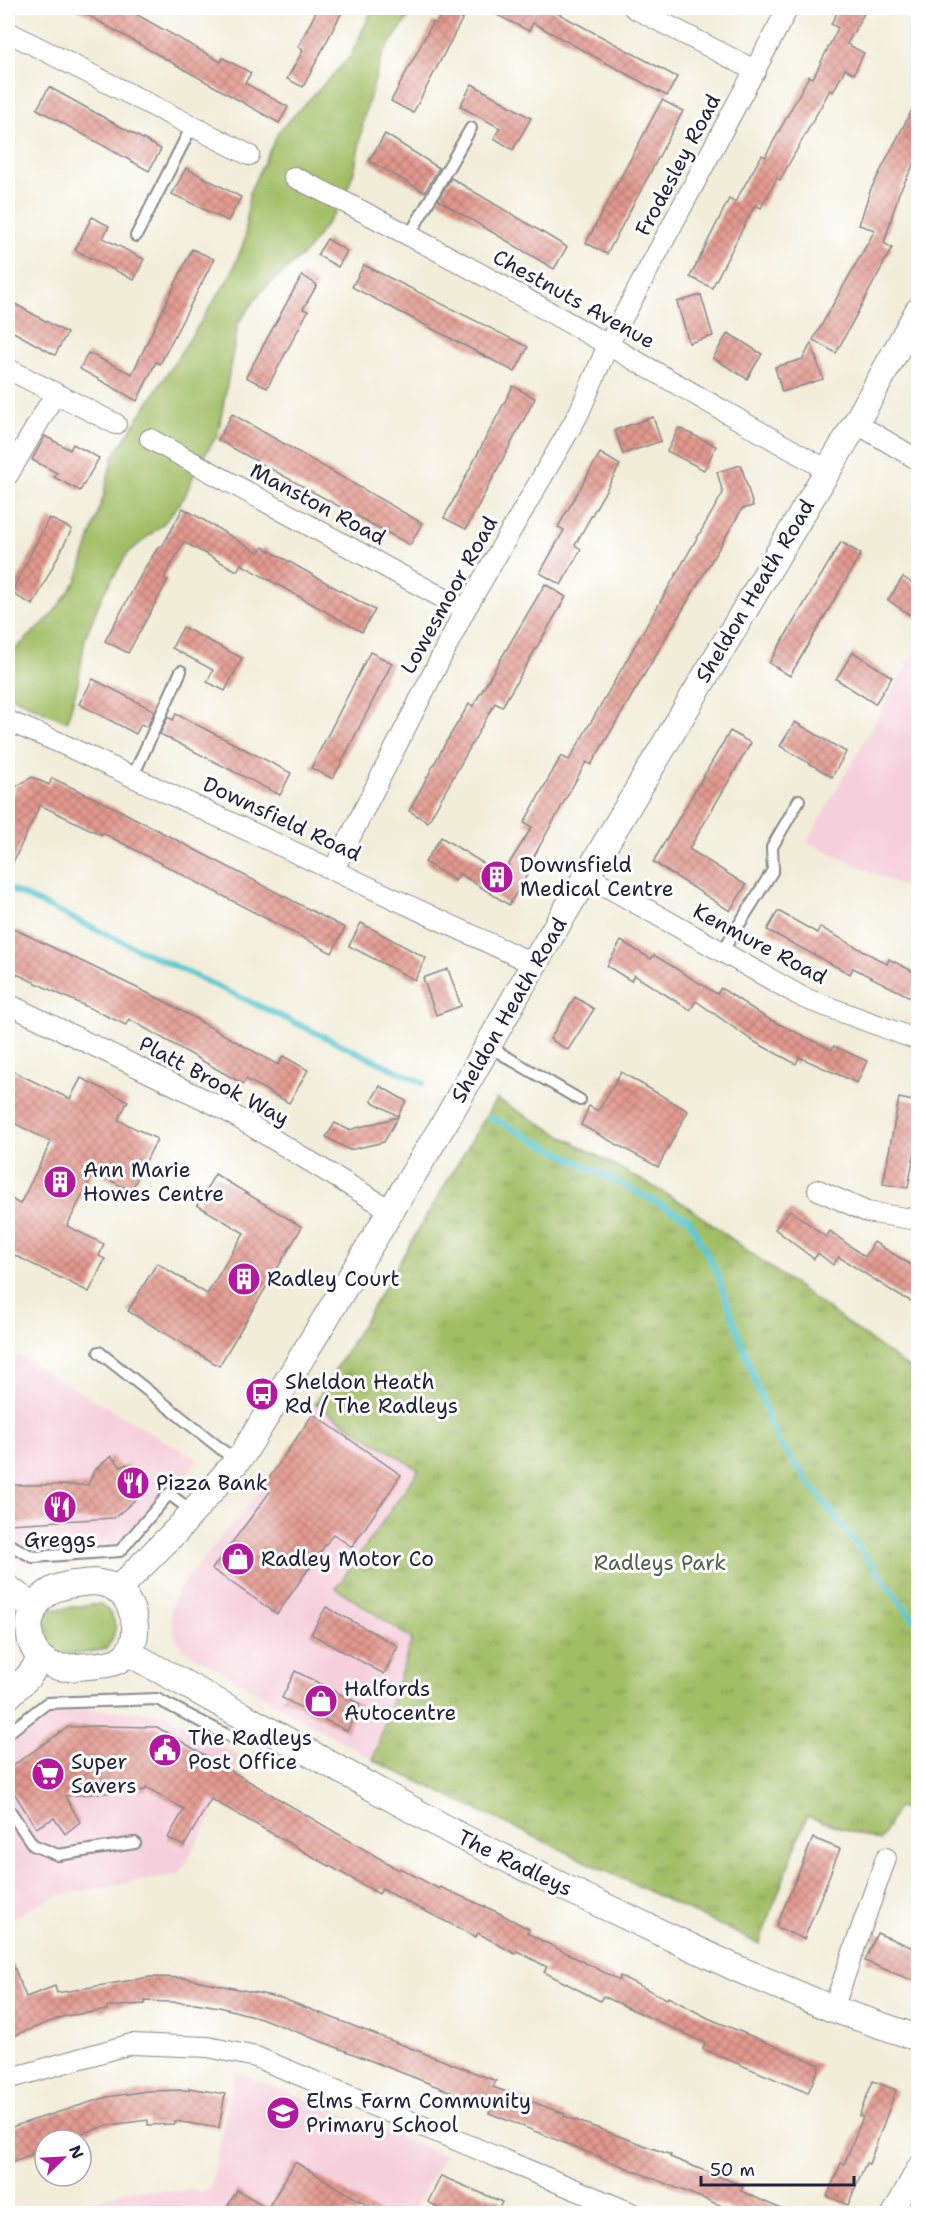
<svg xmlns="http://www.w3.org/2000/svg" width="926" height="2221" font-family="'Shantell Sans',sans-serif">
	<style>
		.built { fill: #f5cfdc }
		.grass { fill: #a1be65; stroke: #627050; stroke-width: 1.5 }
		.park { fill: url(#park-tufts); stroke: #627050; stroke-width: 1.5 }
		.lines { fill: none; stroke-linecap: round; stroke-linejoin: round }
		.stream { stroke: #5bc8d1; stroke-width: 6 }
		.building { fill: url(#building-cross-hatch) }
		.service-casing { stroke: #8a888a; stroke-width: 14 }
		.minor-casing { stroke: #8a888a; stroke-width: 22 }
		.tertiary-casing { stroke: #8a888a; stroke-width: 28 }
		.service { stroke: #fff; stroke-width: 10 }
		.minor { stroke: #fff; stroke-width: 20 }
		.tertiary { stroke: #fff; stroke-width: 26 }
		.labels { text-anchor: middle; stroke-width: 6; stroke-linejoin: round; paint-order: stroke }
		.street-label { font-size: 21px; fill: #22223b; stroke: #fff }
		.poi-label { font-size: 21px; fill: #22223b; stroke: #fff; text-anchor: start }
		.park-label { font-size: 21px; fill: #55604c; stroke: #fff }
	</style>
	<defs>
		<pattern id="park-tufts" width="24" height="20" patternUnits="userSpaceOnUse" patternTransform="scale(1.5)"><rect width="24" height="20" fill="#a1be65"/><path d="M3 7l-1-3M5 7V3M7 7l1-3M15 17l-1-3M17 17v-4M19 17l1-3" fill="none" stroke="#839a54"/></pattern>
		<pattern id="building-cross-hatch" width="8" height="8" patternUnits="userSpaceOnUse" patternTransform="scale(1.5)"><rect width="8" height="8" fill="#e3998e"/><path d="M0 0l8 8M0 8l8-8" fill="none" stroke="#b87c75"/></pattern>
	</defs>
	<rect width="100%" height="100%" fill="#fff"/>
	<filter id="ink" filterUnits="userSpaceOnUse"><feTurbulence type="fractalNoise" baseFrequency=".0167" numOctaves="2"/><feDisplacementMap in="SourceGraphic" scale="12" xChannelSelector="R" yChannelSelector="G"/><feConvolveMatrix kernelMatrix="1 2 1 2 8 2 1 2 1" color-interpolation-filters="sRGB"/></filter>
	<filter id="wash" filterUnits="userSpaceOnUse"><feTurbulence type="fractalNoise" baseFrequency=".008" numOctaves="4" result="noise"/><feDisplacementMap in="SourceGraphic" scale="24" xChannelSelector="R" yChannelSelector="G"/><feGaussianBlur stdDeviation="1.35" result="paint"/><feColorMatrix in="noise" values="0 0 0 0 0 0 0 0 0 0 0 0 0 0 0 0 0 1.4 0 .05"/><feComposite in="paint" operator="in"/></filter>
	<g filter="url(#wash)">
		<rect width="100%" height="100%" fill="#f2edd9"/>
		<g class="built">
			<path d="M918,646V894L807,842Z"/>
			<path d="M18,1356L198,1460L124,1554L70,1565L24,1564L8,1552V1371Z"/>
			<path d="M315,1404L419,1470L336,1588L412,1639L373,1760L185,1650L175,1637L170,1613L177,1591L263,1487L313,1415Z"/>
			<path d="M79,1709L164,1713L242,1758L180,1874L55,1896L8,1920V1742L47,1711Z"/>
			<path d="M235,2071L444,2155L411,2213L62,2214L125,2190L210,2191Z"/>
		</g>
		<g class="grass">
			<path d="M373,8H415L383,53L365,113L355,168L343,201L307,251L260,293L238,324L218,434L197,467L184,498L163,524L127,554L102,596L85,638L78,683L67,722L8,695V656L51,616L77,580L103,498L113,457L231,275L245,239L249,193L279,131L350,57Z"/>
			<path d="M101,1604C118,1618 120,1630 106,1649L78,1654L48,1653L40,1640L43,1615L54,1609Z"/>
		</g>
		<path class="park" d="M496,1099L684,1204L918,1375V1814L898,1807L880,1841L807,1816L759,1944L373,1760L412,1639L336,1588L419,1470L315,1404Z"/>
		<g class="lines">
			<g class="stream">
				<path d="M8,888L423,1083"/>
				<path d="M490,1117L689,1219L717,1273L776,1439L918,1625"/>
			</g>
		</g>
		<g id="blocks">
			<g class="building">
				<path d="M75,8H125L221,62L223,58L251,73L245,83L288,107L279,123Z"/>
				<path d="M318,8H344L303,87L287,79L303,50L298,47Z"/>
				<path d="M445,8H468L413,113L391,101L433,22L436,24Z"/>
				<path d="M483,8H548L677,77L667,96L533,23L529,31Z"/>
				<path d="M840,8H867L847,44L864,53L854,74L845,69L833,92L830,90L780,180L777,178L761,208L755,205L712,288L690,277L729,199L735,202L762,155L765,157L809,76L813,78L838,28L831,24Z"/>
				<path d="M472,84L531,118L513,150L494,138L500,128L460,106Z"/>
				<path d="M49,87L161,149L149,171L37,109Z"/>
				<path d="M918,98V156L899,193L884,243L892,248L836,353L813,340L875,230L859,225L870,191Z"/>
				<path d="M662,100L683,111L607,254L586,243Z"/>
				<path d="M385,134L439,168L425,192L369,161Z"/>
				<path d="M186,168L241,197L228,221L172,194Z"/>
				<path d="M451,178L567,247L554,269L438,200Z"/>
				<path d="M92,217L109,226L103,238L144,259L134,280L75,250Z"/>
				<path d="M327,239L347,251L338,267L317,255Z"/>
				<path d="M192,249L214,259L160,364L156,362L137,401L80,369L88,353L132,374Z"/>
				<path d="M364,265L528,347L515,372L352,287Z"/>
				<path d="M302,275L317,285L303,309L308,311L267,388L246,377Z"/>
				<path d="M701,295L713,336L689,343L677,302Z"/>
				<path d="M8,300L67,333L55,355L8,329Z"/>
				<path d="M728,333L762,354L747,379L713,358Z"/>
				<path d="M811,343L823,379L782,392L775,367L803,359Z"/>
				<path d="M513,386L535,398L466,529L444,518Z"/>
				<path d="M232,414L422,523L410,545L218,440Z"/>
				<path d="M653,417L661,441L623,454L615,430Z"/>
				<path d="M679,428L716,446L704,470L667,451Z"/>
				<path d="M45,436L70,450L73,444L99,458L80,491L54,477L57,473L32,460Z"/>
				<path d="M600,453L620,465L575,545L581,549L561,585L540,573L564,530L558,527Z"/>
				<path d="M741,465L753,506L742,509L591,765L586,762L532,860L535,862L509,905L460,874L455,881L425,862L441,837L502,875L532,827L524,823L561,756L569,760L723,493L717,472Z"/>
				<path d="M183,508L259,553L263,547L375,610L362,632L241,564L237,571L184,542L164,578L168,580L128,653L105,641L145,568L159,546L162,547Z"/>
				<path d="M49,518L72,529L33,605L11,593Z"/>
				<path d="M841,542L861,554L790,676L769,663Z"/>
				<path d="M903,577L918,587V620L888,600Z"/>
				<path d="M545,584L566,597L502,707L495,703L428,822L409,811L446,742L469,704L473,706Z"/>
				<path d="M183,627L242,658L225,691L207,682L213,670L172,648Z"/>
				<path d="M370,652L392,663L333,779L311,768Z"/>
				<path d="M853,652L892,677L875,704L836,679Z"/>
				<path d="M93,679L155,711L147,727L141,724L136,734L79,704Z"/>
				<path d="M176,714L291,773L280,795L160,734L168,717L173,720Z"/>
				<path d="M795,722L846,752L832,777L780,746Z"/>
				<path d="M730,731L751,743L689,849L746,885L730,911L653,862Z"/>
				<path d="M32,777L49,785L52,778L117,809L345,928L332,953L103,833L102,835L40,805L8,873V803L15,787Z"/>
				<path d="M778,911L817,933L820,927L887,964L889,959L918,974V980L910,997L853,968L850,974L767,930Z"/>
				<path d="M361,923L426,958L415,980L349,946Z"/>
				<path d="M8,926L162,1000L278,1065L283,1056L308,1070L289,1103L246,1079L243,1084L129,1019L126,1025L8,970Z"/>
				<path d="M621,941L651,959L654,955L717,994L721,988L765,1017L832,1050L834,1046L867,1061L857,1083L799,1057L796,1064L753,1041L696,1001L690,1010L634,975L631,981L607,966Z"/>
				<path d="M448,969L461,1006L436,1015L423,978Z"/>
				<path d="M575,997L594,1009L568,1050L550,1039Z"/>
				<path d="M8,1069L70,1099L81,1078L128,1101L118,1120L157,1139L131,1191L94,1172L67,1226L104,1244L99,1256L105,1259L89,1292L8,1252V1197L20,1204L51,1142L8,1120Z"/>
				<path d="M621,1072L688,1111L658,1167L581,1125L589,1106L598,1111Z"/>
				<path d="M380,1086L406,1101L398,1116L371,1101Z"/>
				<path d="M899,1098L918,1102V1133L908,1188L883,1184Z"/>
				<path d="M398,1117L384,1142L349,1150L326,1137L335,1123L349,1130Z"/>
				<path d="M215,1174L302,1227L219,1366L128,1311L157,1263L207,1294L244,1233L197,1205Z"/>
				<path d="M790,1210L826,1237L830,1231L865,1257L874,1242L918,1269V1304L900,1296L839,1257L833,1265L818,1253L814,1259L775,1229Z"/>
				<path d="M313,1414L401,1475L352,1547L333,1534L277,1614L212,1569L270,1492L263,1487Z"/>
				<path d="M111,1456L121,1467L127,1464L148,1489L114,1518L8,1524V1485H88L94,1471Z"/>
				<path d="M326,1607L398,1646L384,1674L311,1634Z"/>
				<path d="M295,1671L360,1704L347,1731L282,1698Z"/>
				<path d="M97,1726L157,1727L399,1870L400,1868L439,1889L440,1887L497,1912L529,1929L527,1933L619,1980L620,1976L667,1999L668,1997L708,2018L820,2065L808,2093L703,2049L705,2043L603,1996L600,2001L544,1972L547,1967L517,1951L515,1954L478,1933L476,1937L382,1889L379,1894L211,1799L184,1846L168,1838L184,1809L146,1787V1790L65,1796L80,1822L65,1834L54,1818L36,1828L8,1783V1769L68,1727Z"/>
				<path d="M813,1838L840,1849L804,1939L776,1927Z"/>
				<path d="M877,1933L918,1950V1983L865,1961Z"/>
				<path d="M8,1952L26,1997L55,1986L57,1993L150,1977L186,1978L281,1998L496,2081L493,2087L565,2114L564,2116L671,2155L670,2157L743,2186L741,2191L792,2214H742L489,2113L491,2108L418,2079L261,2018L219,2007L195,2003L145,2001V2004L107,2007V2010L65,2016L8,2038Z"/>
				<path d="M873,2081L896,2090L869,2164L866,2163L848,2205L827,2196L841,2163L844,2164L863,2117L859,2116Z"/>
				<path d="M189,2088L225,2094L219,2128L175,2121V2124L148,2125V2120L110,2125L64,2138L65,2140H45V2150L8,2163V2128L107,2097L147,2091L189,2090Z"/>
				<path d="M295,2162L382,2214H223L237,2190L268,2208Z"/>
				<path d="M441,2176L502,2202L496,2214H450L428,2202Z"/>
			</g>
		</g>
	</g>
	<g filter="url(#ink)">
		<use href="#blocks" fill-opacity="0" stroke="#8a888a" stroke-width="1.5"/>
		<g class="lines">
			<defs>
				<g id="service">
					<path d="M136,236L192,126"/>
					<path d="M409,236L471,128"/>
					<path d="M133,776L181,671"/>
					<path d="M722,952L773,870L772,847L799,800"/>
					<path d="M488,1046L580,1100"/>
					<path d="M99,1352L236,1461"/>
					<path d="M8,1544L33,1557L120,1551L169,1494L192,1511"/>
					<path d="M8,1733L47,1703L157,1699L231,1737L248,1738L263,1728"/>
					<path d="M8,1808L33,1845L58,1855L135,1843"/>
				</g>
				<g id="minor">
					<path d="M634,8L756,71"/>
					<path d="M8,32L249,155"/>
					<path d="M294,177C476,266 651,370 827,470"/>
					<path d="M8,369L116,424"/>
					<path d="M856,423L918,460"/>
					<path d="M150,439L465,610"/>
					<path d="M8,475L55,394"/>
					<path d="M8,721L58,742L534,964"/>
					<path d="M334,869L465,610L578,415L608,345L788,8"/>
					<path d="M586,875L804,998L918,1040"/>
					<path d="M8,1004L220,1107L392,1211"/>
					<path d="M818,1190L867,1212L918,1220"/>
					<path d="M833,2009L886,1858"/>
					<path d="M8,2079L131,2044L208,2047L256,2057L634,2214"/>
					<path d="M892,2214L918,2166"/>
				</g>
				<g id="tertiary">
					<path d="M95,1582C103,1584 111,1584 117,1589C137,1605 144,1646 119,1660C110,1665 98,1665 88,1666C76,1667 63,1670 52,1665C21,1652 23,1607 51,1591C63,1584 81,1583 95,1582Z"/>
					<path d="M8,1588L34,1608"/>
					<path d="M117,1590L178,1529L243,1454L448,1117L534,964L856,423L918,311"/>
					<path d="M129,1653L458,1835L570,1890L738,1969L833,2009L918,2038"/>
					<path d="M8,1696L28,1677L41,1659"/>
				</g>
			</defs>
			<use href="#service" class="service-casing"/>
			<use href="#minor" class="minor-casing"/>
			<use href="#tertiary" class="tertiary-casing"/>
			<use href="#service" class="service"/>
			<use href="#minor" class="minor"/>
			<use href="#tertiary" class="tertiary"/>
		</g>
	</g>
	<defs>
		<symbol id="building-disc" viewBox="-11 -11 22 22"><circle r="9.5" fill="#b5179e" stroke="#fff"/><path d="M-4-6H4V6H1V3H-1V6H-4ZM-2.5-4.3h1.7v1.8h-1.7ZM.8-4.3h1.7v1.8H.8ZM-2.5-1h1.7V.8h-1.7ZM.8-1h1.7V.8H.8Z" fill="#fff"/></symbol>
		<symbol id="bus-disc" viewBox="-11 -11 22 22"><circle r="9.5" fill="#b5179e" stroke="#fff"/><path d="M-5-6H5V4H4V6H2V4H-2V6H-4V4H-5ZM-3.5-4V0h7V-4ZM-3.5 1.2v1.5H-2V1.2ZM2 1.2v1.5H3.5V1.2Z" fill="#fff"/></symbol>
		<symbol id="restaurant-disc" viewBox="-11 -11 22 22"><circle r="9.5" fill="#b5179e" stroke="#fff"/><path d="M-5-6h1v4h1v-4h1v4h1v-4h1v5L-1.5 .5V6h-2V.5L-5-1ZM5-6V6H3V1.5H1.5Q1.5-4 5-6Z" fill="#fff"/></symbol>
		<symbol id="shop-disc" viewBox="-11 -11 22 22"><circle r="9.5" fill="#b5179e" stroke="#fff"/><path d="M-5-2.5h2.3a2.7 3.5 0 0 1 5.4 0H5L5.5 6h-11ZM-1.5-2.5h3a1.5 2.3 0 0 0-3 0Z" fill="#fff"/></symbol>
		<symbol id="civic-disc" viewBox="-11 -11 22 22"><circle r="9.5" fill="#b5179e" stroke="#fff"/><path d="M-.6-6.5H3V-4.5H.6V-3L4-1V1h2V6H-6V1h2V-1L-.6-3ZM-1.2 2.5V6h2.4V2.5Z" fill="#fff"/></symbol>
		<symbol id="supermarket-disc" viewBox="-11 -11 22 22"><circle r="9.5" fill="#b5179e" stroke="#fff"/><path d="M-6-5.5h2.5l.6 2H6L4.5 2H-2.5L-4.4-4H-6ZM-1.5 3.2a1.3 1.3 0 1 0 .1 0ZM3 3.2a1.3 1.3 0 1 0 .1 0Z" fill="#fff"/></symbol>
		<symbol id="school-disc" viewBox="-11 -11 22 22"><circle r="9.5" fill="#b5179e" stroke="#fff"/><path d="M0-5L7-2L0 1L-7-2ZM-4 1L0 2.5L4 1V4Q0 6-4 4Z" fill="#fff"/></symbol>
	</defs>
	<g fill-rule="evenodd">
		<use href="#building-disc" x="478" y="858" width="38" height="38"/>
		<use href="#building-disc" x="41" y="1163" width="38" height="38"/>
		<use href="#building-disc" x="225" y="1260" width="38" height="38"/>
		<use href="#bus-disc" x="243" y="1375" width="38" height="38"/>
		<use href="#restaurant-disc" x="114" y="1464" width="38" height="38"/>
		<use href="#restaurant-disc" x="41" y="1488" width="38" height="38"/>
		<use href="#shop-disc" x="219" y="1540" width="38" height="38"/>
		<use href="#shop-disc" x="302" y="1682" width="38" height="38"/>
		<use href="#civic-disc" x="146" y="1731" width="38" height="38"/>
		<use href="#supermarket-disc" x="29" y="1755" width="38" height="38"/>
		<use href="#school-disc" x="264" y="2094" width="38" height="38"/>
	</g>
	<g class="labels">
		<g class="street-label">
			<text transform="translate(678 165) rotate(-62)" y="7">Frodesley Road</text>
			<text transform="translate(574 299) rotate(29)" y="7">Chestnuts Avenue</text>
			<text transform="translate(318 504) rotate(28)" y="7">Manston Road</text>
			<text transform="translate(755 591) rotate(-59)" y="7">Sheldon Heath Road</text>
			<text transform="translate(449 595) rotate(-61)" y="7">Lowesmoor Road</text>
			<text transform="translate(282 819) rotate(25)" y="7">Downsfield Road</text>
			<text transform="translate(760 944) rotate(28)" y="7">Kenmure Road</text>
			<text transform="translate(509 1010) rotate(-60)" y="7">Sheldon Heath Road</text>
			<text transform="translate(214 1081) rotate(28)" y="7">Platt Brook Way</text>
			<text transform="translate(515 1863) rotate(26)" y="7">The Radleys</text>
		</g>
		<g class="poi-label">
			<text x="520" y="872">Downsfield<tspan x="520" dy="24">Medical Centre</tspan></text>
			<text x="83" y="1177">Ann Marie<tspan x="83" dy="24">Howes Centre</tspan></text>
			<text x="267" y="1286">Radley Court</text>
			<text x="285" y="1389">Sheldon Heath<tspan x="285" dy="24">Rd / The Radleys</tspan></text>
			<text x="156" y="1490">Pizza Bank</text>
			<text x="60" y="1547" text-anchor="middle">Greggs</text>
			<text x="261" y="1566">Radley Motor Co</text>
			<text x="344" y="1696">Halfords<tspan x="344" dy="24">Autocentre</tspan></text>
			<text x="188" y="1745">The Radleys<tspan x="188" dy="24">Post Office</tspan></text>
			<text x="71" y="1769">Super<tspan x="71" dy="24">Savers</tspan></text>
			<text x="306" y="2108">Elms Farm Community<tspan x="306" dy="24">Primary School</tspan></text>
		</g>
		<g class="park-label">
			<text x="660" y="1570">Radleys Park</text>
		</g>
	</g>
	<rect width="926" height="2221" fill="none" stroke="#fff" stroke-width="30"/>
	<g transform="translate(63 2158) rotate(66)"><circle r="28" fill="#ffffff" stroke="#a7a7b1" stroke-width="1.5"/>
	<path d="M0-4.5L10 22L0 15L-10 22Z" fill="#b5179e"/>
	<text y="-9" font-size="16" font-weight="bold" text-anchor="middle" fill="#22223b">N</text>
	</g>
	<path d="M701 2176v9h153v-9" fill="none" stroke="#22223b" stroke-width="3"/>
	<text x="710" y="2176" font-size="18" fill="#22223b" stroke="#ffffff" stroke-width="4.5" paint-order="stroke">50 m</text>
</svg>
